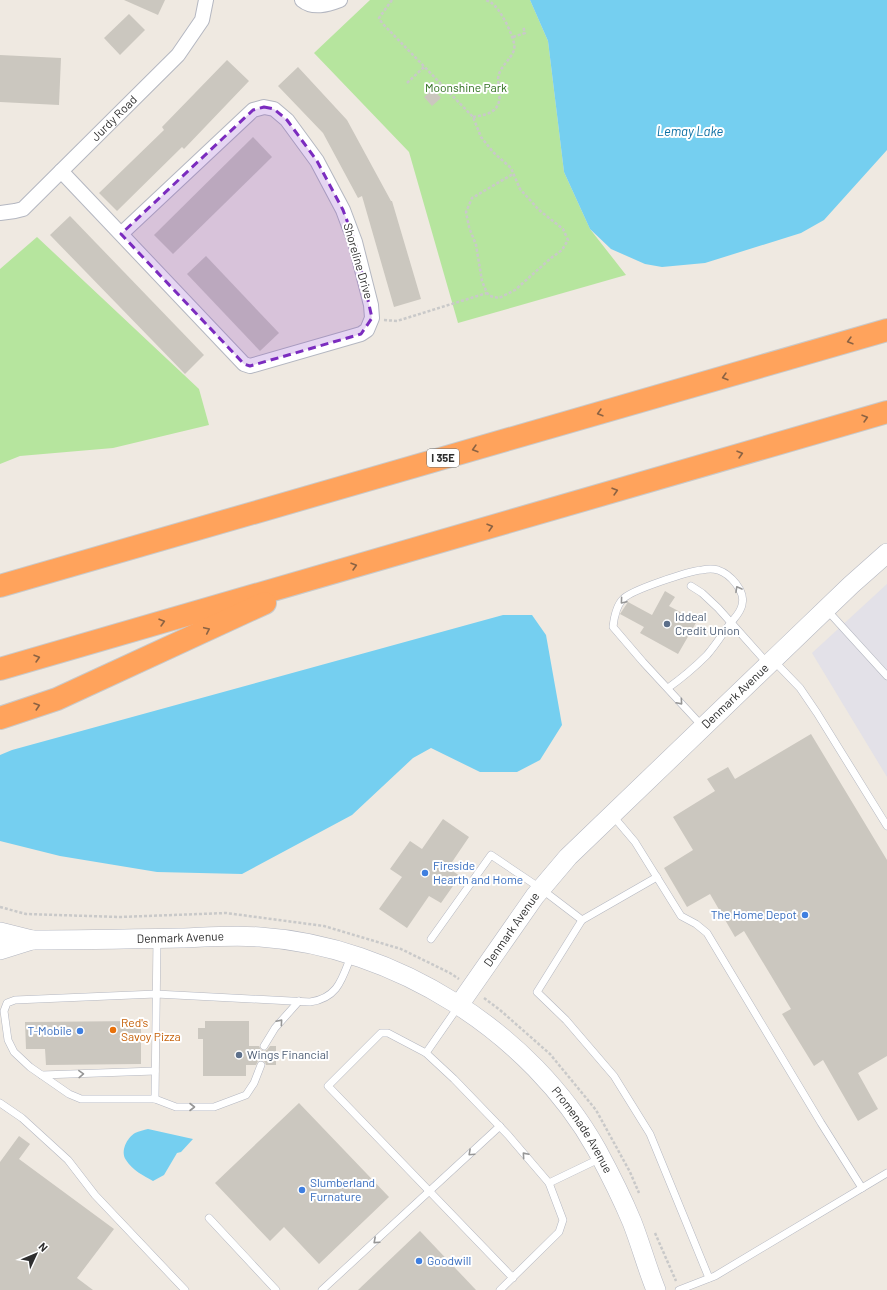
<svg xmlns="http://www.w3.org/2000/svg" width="887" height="1290" font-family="Barlow,sans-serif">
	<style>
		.industrial { fill: #e3e1e8 }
		.green { fill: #b6e59e }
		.water { fill: #75cff0 }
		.building { fill: #cbc7bf }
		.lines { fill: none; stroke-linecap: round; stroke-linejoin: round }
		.lane-casing { stroke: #b4b7c1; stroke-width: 8 }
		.street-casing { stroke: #b4b7c1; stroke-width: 16 }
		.secondary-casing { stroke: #b4b7c1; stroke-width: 20 }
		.highway-casing { stroke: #c9c9c9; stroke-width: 24 }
		.path { stroke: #c9c9c9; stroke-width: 2.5; stroke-dasharray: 3 2; stroke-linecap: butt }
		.lane { stroke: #fff; stroke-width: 7 }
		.street { stroke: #fff; stroke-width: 14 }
		.secondary { stroke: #fff; stroke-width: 19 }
		.highway { stroke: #ffa35c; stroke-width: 22 }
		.oneway { stroke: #8c6343 }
		.oneway2 { stroke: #969696 }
		.marked { fill: #7b2cbf; fill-opacity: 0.2; stroke: #7b2cbf; stroke-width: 3; stroke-dasharray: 8 5; stroke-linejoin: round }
		.service-dot { fill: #5c6f8a; stroke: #fff; stroke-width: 1.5 }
		.shop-dot { fill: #3f7fe0; stroke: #fff; stroke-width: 1.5 }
		.food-dot { fill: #e8710a; stroke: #fff; stroke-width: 1.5 }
		.labels { text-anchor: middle; stroke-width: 4; stroke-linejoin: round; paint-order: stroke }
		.shield { fill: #fff; stroke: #6d6d6d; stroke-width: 1 }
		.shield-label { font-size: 11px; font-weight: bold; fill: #2e2e2e }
		.park-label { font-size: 12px; fill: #2c6e1b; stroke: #fff }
		.street-label { font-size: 12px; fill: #2e2e2e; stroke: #fff }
		.service-label { font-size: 12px; fill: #4e5e75; stroke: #fff; text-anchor: start }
		.shop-label { font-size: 12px; fill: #366cbe; stroke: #fff; text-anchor: start }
		.food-label { font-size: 12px; fill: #c56008; stroke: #fff; text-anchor: start }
		.water-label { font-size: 13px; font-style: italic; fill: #0d6fa3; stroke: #fff }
	</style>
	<rect width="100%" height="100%" fill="#efe9e1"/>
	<path class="industrial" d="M887,584V777L812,653Z"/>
	<g class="green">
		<path d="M370,0H530L548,41L564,172L590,229L626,275L458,323L409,152L314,53Z"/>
		<path d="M37,237L199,389L209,425L113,448L20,456L0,464V269Z"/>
	</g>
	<g class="water">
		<path d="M530,0H887V150L824,220L801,233L705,263L662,267L645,264L611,249L590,229L564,172L548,41Z"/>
		<path d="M503,615H532L546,635L562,725L540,760L517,772H480L431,748L413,758L352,815L242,874L157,872L60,856L0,841V755L12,750Z"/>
		<path d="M148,1129L193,1139L181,1152L177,1153L164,1175L153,1181C144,1176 132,1170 126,1160C120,1151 127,1138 135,1133C139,1131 144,1130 148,1129Z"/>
	</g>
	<g class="building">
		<path d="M124,0H165L158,15Z"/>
		<path d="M129,14L145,30L120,55L104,38Z"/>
		<path d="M0,55L61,58L59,105L0,102Z"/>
		<path d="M227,60L249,81L184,149L182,147L117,211L99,193L164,130L162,127Z"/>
		<path d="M298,67L347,120L391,201H392L421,299L394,307L362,196L358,198L323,133L278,86Z"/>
		<path d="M433,89L441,98L432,106L424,97Z"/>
		<path d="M253,137L272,157L173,254L154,235Z"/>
		<path d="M70,216L204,355L185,374L50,235Z"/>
		<path d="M206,256L279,333L260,351L187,274Z"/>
		<path d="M665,591L675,597L669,606L697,621L678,654L640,633L644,627L620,614L628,602L652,615Z"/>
		<path d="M811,734L887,860V1056L858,1073L878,1109L858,1121L823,1060L814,1066L782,1014L791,1009L744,931L735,937L710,894L687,907L664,868L693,850L673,817L715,791L707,779L728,767L735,779Z"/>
		<path d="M443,819L469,837L448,868L460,876L441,903L429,896L407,928L379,909L402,877L390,869L410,841L422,849Z"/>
		<path d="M141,1021V1064L46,1065L45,1049H26L25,1022Z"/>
		<path d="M205,1021H249V1046H259L261,1050L264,1051L267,1050L270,1046H276V1065H266L265,1062L261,1060L258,1061L256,1065H246V1076H203V1039H198V1028H205Z"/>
		<path d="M299,1103L389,1197L319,1264L284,1227L270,1241L215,1183Z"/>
		<path d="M19,1136L30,1144L19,1159L114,1229L77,1278L93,1290H0V1162Z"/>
		<path d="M420,1231L476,1290H358Z"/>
	</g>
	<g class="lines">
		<defs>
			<g id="lane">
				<path d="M691,586L702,593L718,608L768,664"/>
				<path d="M826,609L887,676"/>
				<path d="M773,660L800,688L817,713L887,826"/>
				<path d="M668,688C682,678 695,667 707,655C715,646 722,635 729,625C734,618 740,614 742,605C746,591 730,574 718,570C714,569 707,569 702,570C689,571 631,590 623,599C616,606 614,618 613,627L643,662L703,727"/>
				<path d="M613,816L635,842L681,916L696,924L707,933L821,1123L862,1188"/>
				<path d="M657,877L582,920L537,992L566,1020L614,1076L650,1134L709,1278"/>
				<path d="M431,939L491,855L540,888L582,920"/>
				<path d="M264,1046L275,1028L299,1001"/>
				<path d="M426,1053L458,1007"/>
				<path d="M261,1065L254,1083L246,1095L214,1107H176L155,1099H81L69,1094L30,1067L14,1052L8,1040L4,1011L7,1003L15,1000L156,994L310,1002C338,998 342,979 351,956"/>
				<path d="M42,1075L155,1071"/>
				<path d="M155,1099L157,939"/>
				<path d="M0,1103L22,1118L68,1160L95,1195L185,1290"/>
				<path d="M549,1183L601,1158"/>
				<path d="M209,1218L276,1290"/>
				<path d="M322,1290L500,1126"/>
				<path d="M500,1290L559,1232L563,1220L549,1183L508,1135L454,1079L426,1053L388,1033H381L328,1086L513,1278"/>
				<path d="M679,1290L715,1276L887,1173"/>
			</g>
			<g id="street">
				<path d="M302,0C313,9 327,5 340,0"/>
				<path d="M61,171L244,364L250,366L361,334L367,330L372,318L371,305L355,242L343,210L317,161L287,120L274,109L264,107L253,110L121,234"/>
				<path id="s1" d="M0,213L15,211L23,209L178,55L202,20L206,0"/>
			</g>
			<g id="secondary">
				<path d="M0,932L32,940"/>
				<path id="s2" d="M0,950L32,940C83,940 133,939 184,938C209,937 235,935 260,937C395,946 531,1032 597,1150C610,1174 622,1198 632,1222C641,1245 647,1268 656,1290"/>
				<path id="s3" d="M459,1005L535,896L568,857L851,585L887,553"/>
			</g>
			<g id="highway">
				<path d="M0,586L887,330"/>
				<path d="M0,669L887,412"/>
				<path d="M0,718L57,699L265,603"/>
			</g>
		</defs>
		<use href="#lane" class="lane-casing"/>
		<use href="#street" class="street-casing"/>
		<use href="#secondary" class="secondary-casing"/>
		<use href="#highway" class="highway-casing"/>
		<g class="path">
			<path d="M392,0L379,18L382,23L473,117L481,137L493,152L511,168L520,189L539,210L563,229L568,240L562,250L551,258L515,290L499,298L490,296L487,293L482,281L476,245L469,227L466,212L472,198L513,174"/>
			<path d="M513,37L525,33L523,26"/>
			<path d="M407,83L424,67"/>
			<path d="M473,117C492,114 502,110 499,89C499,84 497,79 499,74C502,65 511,59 514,50C517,41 502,13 495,6C492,3 489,1 485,0"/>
			<path d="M384,320L397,321L487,293"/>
			<path d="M0,907L26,914L120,917L226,913L324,926L401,949L450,973L459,979"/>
			<path d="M484,998L500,1010L550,1054L596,1110L630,1172L639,1193"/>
			<path d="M655,1233L676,1281"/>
		</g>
		<use href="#lane" class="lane"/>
		<use href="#street" class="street"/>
		<use href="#secondary" class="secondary"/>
		<use href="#highway" class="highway"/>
	</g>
	<defs><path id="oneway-chevron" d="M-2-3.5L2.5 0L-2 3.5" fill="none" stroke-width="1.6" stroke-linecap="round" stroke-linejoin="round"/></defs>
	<g class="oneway">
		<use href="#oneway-chevron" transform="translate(850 341) rotate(164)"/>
		<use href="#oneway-chevron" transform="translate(725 377) rotate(164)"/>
		<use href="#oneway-chevron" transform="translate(600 413) rotate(164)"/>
		<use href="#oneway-chevron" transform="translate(865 418) rotate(-16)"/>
		<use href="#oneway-chevron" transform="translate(475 449) rotate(164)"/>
		<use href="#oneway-chevron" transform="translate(740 454) rotate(-16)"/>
		<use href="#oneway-chevron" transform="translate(615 491) rotate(-16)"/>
		<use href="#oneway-chevron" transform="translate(490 527) rotate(-16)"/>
		<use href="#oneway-chevron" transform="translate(354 566) rotate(-16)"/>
		<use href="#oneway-chevron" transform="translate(162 622) rotate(-16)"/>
		<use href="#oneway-chevron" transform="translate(207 630) rotate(-25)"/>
		<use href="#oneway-chevron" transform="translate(37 658) rotate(-16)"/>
		<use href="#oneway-chevron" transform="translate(37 706) rotate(-18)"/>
	</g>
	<g class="oneway2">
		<use href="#oneway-chevron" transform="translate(738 589) rotate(-119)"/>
		<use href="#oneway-chevron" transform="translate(623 601) rotate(130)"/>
		<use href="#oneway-chevron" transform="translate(680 702) rotate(49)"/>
		<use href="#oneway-chevron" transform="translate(280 1022) rotate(-49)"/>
		<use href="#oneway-chevron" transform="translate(81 1074) rotate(-2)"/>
		<use href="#oneway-chevron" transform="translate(192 1107)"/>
		<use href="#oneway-chevron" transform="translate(471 1153) rotate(137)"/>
		<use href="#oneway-chevron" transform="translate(525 1155) rotate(-131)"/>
		<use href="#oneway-chevron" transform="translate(376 1241) rotate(138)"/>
	</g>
	<path class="marked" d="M264,107L274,109L287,120L317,161L343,210L355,242L372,318L361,334L250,366L244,364L121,234L253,110Z"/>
	<g class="service-dot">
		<circle cx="667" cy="624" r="4"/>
		<circle cx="239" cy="1055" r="4"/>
	</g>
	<g class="shop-dot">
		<circle cx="425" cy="873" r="4"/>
		<circle cx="805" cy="915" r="4"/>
		<circle cx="80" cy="1031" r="4"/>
		<circle cx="302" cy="1190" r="4"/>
		<circle cx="419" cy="1261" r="4"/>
	</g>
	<circle class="food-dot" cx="113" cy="1030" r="4"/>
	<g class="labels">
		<rect class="shield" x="427" y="449" width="32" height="18" rx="3"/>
		<g class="shield-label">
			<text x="443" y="462">I 35E</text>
		</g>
		<g class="park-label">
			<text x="466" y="92">Moonshine Park</text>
		</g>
		<g class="street-label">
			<text dy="4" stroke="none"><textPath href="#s1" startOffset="152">Jurdy Road</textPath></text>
			<text transform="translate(358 261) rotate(74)" y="4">Shoreline Drive</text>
			<text dy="4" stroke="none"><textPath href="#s3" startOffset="416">Denmark Avenue</textPath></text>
			<text dy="4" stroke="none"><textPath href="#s3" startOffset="92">Denmark Avenue</textPath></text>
			<text dy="4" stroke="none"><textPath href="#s2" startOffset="182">Denmark Avenue</textPath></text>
			<text dy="4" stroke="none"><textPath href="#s2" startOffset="651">Promenade Avenue</textPath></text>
		</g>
		<g class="service-label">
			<text x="675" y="621">Iddeal<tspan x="675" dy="14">Credit Union</tspan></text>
			<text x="247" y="1059">Wings Financial</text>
		</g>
		<g class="shop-label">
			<text x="433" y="870">Fireside<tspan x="433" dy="14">Hearth and Home</tspan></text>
			<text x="797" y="919" text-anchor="end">The Home Depot</text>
			<text x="72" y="1035" text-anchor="end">T-Mobile</text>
			<text x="310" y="1187">Slumberland<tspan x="310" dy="14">Furnature</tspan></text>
			<text x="427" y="1265">Goodwill</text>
		</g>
		<g class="food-label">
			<text x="121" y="1027">Red's<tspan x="121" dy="14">Savoy Pizza</tspan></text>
		</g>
		<g class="water-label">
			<text x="690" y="136">Lemay Lake</text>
		</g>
	</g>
	<g transform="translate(36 1254) rotate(46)" stroke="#ffffff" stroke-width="3" paint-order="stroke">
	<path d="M0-3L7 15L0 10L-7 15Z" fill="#2e2e2e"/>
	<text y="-6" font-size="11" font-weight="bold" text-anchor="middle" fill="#2e2e2e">N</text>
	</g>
</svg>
